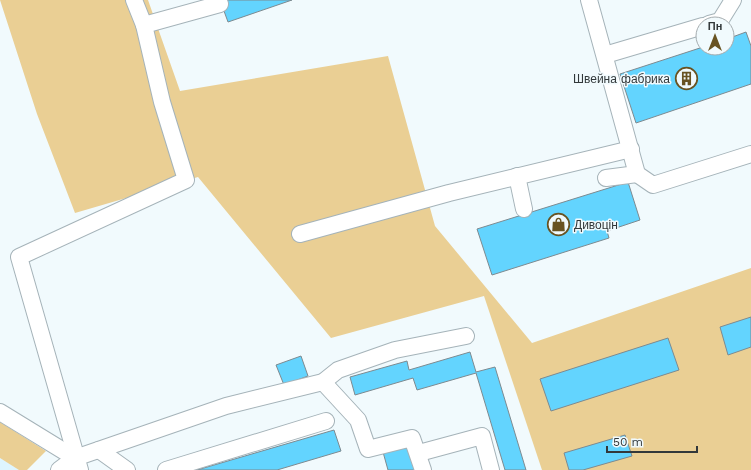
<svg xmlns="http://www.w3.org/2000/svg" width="751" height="470" font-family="'Work Sans',sans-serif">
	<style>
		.built { fill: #def5ff }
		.green { fill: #eacf94 }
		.building { fill: #63d4fe; stroke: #7d8a90 }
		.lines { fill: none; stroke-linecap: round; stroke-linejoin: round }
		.minor-casing { stroke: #a5b3b9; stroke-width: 18 }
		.minor { stroke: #fff; stroke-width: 16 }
		.labels { text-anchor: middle; stroke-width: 3; stroke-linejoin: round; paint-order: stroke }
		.poi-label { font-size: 12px; fill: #32383a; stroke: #f1fafd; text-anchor: end }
	</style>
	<rect width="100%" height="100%" fill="#f1fafd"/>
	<path class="built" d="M0,458L19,470H0Z"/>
	<g class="green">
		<path d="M0,0H148L180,91L388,56L435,226L532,343L751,268V470H542L484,296L331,338L198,177L75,213L37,114Z"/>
		<path d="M0,422L46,451L27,470H19L0,458Z"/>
	</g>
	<g class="building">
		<path d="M220,0H292L228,22Z"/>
		<path d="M746,32L751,46V84L636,123L620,74L703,47V48H727V39Z"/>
		<path d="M628,182L640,220L607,231L609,238L492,275L477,229Z"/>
		<path d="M751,317V347L728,355L720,327Z"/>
		<path d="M668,338L679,370L551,411L540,379Z"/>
		<path d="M470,352L476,372L495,367L526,470H505L476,373L417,390L413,378L355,395L350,377L407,361L409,370Z"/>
		<path d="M301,356L308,376L284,385L276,365Z"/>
		<path d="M334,430L341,451L277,470H197Z"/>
		<path d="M625,435L632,456L583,470H569L564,453Z"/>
		<path d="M410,444L417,470H388L383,452Z"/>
	</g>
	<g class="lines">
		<defs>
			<g id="minor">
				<path d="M134,0L144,25"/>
				<path d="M589,0L637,174L653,185L751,154"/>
				<path d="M709,24L720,21L733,0"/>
				<path d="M605,55L703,26"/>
				<path d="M517,176L524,209"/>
				<path d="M606,178L637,174"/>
				<path d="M300,234L449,193L631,149"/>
				<path d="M323,382L358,420L368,449L412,438L423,470"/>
				<path d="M0,412L75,458"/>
				<path d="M99,450L127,470"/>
				<path d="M419,453L482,436L491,470"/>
				<path d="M59,470L75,458L226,406L323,382L338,370L395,350L466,336"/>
				<path d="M80,470L19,257L186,180L162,102L144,25L220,4"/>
				<path d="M166,470L326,421"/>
			</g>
		</defs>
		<use href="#minor" class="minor-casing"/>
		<use href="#minor" class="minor"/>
	</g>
	<defs>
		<symbol id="building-ring" viewBox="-11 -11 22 22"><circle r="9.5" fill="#f1fafd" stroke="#685322" stroke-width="1.5"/><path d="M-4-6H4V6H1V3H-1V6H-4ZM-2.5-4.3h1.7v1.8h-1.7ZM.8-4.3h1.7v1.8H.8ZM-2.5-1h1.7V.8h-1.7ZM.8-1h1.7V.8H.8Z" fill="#685322"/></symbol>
		<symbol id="shop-ring" viewBox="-11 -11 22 22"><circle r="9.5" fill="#f1fafd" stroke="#685322" stroke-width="1.5"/><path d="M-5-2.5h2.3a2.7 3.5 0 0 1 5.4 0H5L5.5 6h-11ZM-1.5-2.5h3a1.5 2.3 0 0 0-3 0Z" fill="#685322"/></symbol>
	</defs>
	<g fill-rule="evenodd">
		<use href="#building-ring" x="674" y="66" width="25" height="25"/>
		<use href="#shop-ring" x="546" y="212" width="25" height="25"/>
	</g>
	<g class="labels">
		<g class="poi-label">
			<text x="670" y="83">Швейна фабрика</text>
			<text x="574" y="229" text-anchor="start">Дивоцін</text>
		</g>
	</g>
	<g transform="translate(715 36)"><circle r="19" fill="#f1fafd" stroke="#a5acaf"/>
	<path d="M0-3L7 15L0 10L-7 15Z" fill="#685322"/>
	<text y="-6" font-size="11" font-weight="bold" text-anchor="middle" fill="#32383a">Пн</text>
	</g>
	<path d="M607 446v6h90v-6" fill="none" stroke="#32383a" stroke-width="2"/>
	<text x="613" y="446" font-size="12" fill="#32383a" stroke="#f1fafd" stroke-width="3" paint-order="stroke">50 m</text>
</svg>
